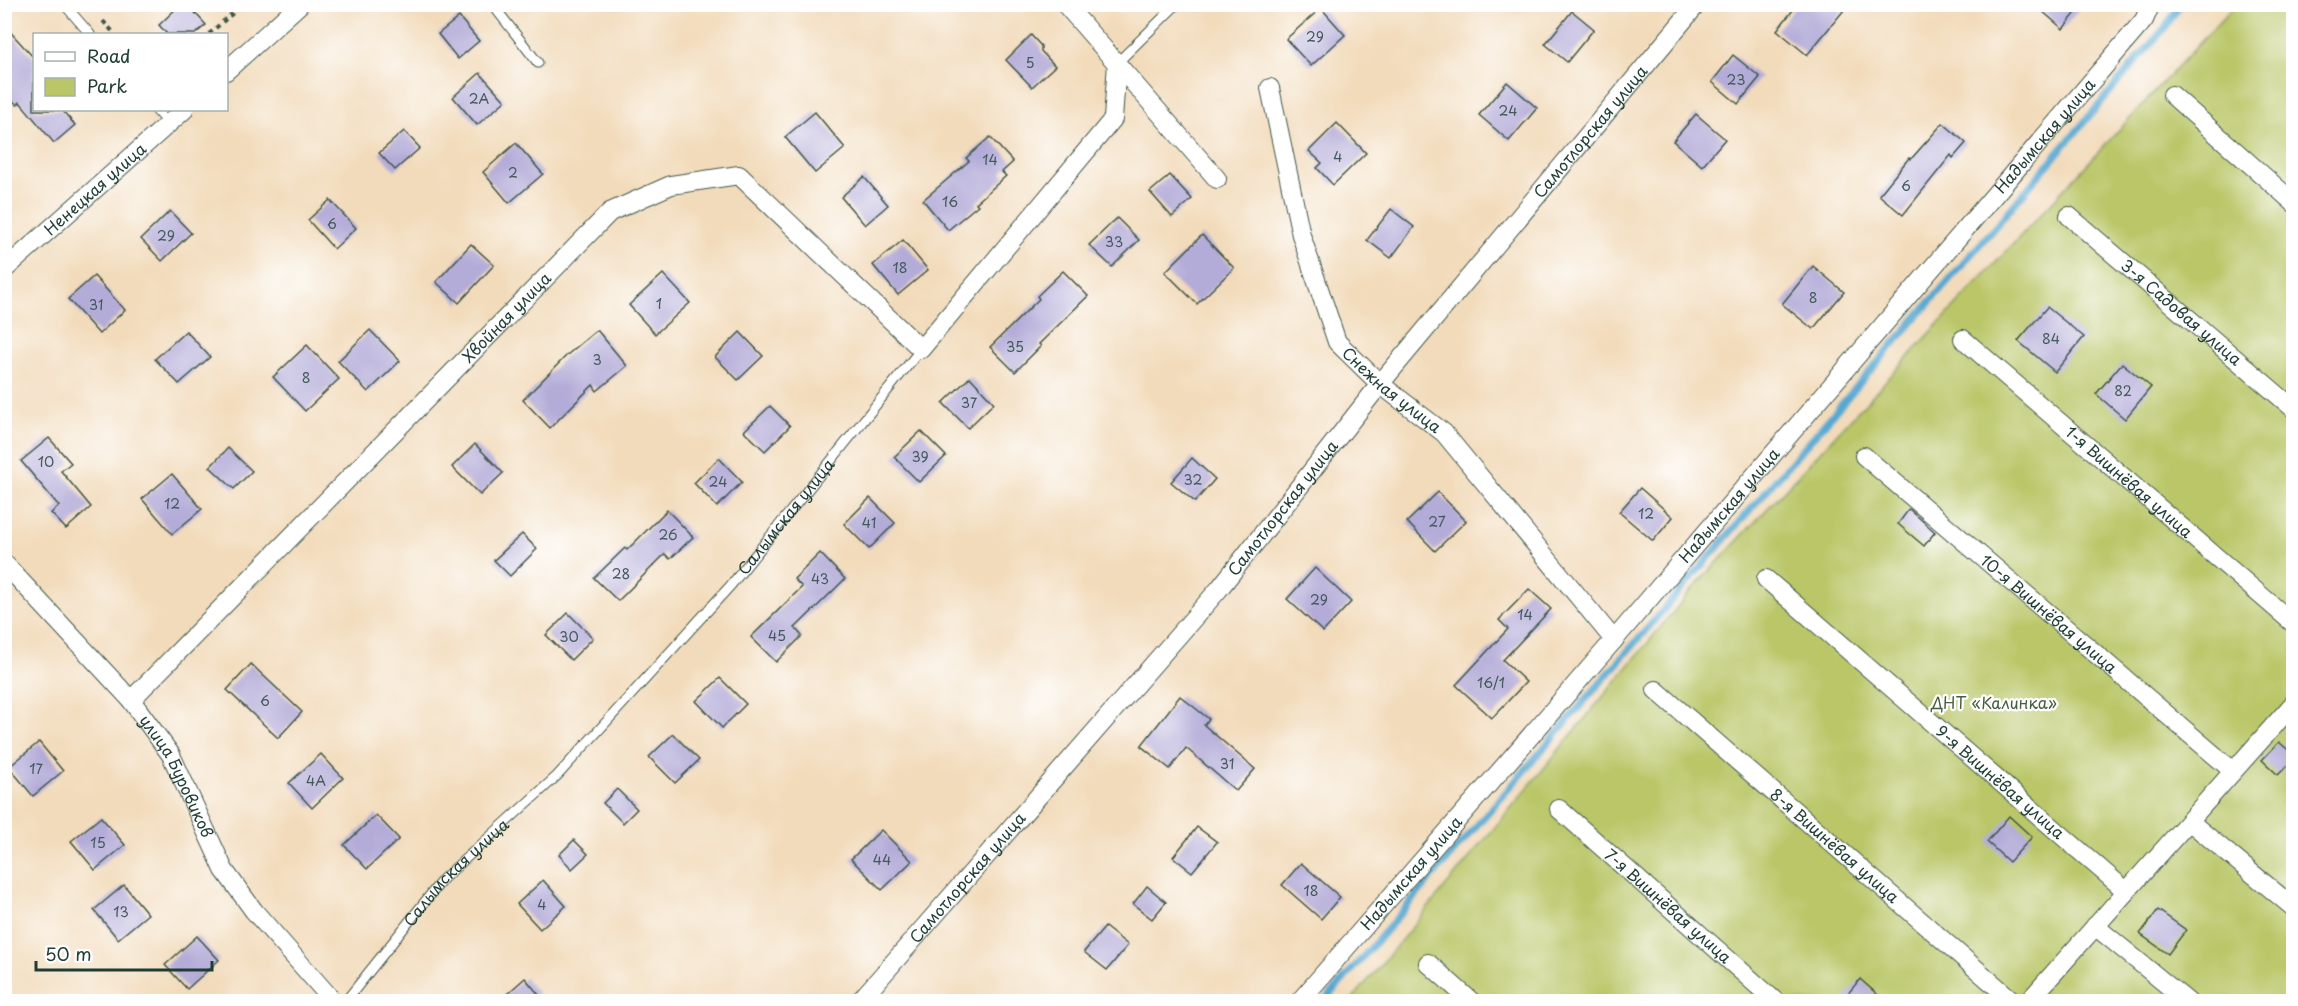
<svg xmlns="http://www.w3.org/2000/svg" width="2298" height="1006" font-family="'Playpen Sans',sans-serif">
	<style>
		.green { fill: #bac667; stroke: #6c824e; stroke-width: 1.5 }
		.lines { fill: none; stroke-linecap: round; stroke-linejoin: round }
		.stream { stroke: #55a8d1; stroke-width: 7 }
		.building { fill: #b4acd8 }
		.service-casing { stroke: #3f5548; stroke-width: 11 }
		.minor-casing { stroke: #3f5548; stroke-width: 20 }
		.path { stroke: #3f5548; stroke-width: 4; stroke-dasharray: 4.5 4.5; stroke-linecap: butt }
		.service { stroke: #fff; stroke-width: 9 }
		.minor { stroke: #fff; stroke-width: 18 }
		.labels { text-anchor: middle; stroke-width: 4.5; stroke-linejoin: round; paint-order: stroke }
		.number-label { font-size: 14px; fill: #44595d }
		.street-label { font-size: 16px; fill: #1f3d34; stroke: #fff }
		.park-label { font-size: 16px; fill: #465f41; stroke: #fff }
	</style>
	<rect width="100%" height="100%" fill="#fff"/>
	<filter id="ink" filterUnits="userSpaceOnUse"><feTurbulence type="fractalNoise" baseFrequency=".0167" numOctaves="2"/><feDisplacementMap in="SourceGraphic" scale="12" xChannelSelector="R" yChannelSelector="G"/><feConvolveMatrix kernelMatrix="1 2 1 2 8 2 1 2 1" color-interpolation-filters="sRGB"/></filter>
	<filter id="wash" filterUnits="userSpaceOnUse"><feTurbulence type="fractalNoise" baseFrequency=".008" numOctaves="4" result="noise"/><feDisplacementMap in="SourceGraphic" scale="24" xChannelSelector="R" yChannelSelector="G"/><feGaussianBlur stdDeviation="1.35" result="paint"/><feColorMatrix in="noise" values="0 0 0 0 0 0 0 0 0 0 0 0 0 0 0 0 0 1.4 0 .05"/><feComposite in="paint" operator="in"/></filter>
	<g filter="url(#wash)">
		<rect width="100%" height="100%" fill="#f2dbbb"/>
		<path class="green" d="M2235,5H2293V1001L1350,1002L1689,593Z"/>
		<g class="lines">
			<path class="stream" d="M1324,1002L1994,228L2167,25L2180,4"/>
		</g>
		<g id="blocks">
			<g class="building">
				<path d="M181,4H187L206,25L195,34H167L159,25Z"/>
				<path d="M1798,4H1849L1807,55L1777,30Z"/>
				<path d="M2034,4H2083L2063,29Z"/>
				<path d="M1321,8L1345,35L1311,66L1286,39Z"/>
				<path d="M1572,11L1594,29L1567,62L1545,44Z"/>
				<path d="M459,17L479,41L458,59L438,34Z"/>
				<path d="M4,25L34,58V110H62L75,125L54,143L20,102L17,105L4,91Z"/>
				<path d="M1031,35L1041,46V51L1055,66L1032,87L1006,60Z"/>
				<path d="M1733,55L1760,77L1738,104L1712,82Z"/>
				<path d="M480,73L505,101L477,125L453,97Z"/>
				<path d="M1507,82L1537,108L1509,141L1479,115Z"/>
				<path d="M815,112L845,148L815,173L785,137Z"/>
				<path d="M1696,114L1725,139L1702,166L1673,141Z"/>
				<path d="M1337,123L1366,153L1333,185L1317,168L1322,163L1309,151Z"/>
				<path d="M1943,123L1966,143L1953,158L1951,155L1903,215L1879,195L1909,158L1911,159Z"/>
				<path d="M404,131L420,148L395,170L379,153Z"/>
				<path d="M990,137L1013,162L1002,172L1006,176L976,203L978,205L948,230L923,200L969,161L966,158Z"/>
				<path d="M516,143L543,174L509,203L483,172Z"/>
				<path d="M1170,175L1192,199L1172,217L1150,192Z"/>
				<path d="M864,177L888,205L865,225L841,197Z"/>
				<path d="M330,200L356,228L334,249L308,220Z"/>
				<path d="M1391,209L1414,227L1391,258L1367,240Z"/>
				<path d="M170,211L191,233L162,261L141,239Z"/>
				<path d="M1117,218L1139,240L1112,267L1089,245Z"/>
				<path d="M1202,235L1234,268L1197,304L1165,272Z"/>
				<path d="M903,240L928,270L898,295L873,265Z"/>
				<path d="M471,244L494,265L459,303L436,282Z"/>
				<path d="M1813,266L1844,292L1813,329L1782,304Z"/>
				<path d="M1063,271L1088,296L1039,344L1041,346L1015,372L990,347L1039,299L1037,296Z"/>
				<path d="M663,274L690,303L655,334L629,305Z"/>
				<path d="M94,276L125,310L99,334L68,299Z"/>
				<path d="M2047,307L2084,337L2055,372L2018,341Z"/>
				<path d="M370,330L400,361L368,392L338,361Z"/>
				<path d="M597,330L627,366L597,391L593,385L550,428L523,400L567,355Z"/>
				<path d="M186,331L210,357L179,384L155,359Z"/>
				<path d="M740,332L763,356L738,380L715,357Z"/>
				<path d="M307,345L339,379L305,411L273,377Z"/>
				<path d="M2122,363L2151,387L2125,419L2096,394Z"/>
				<path d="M970,377L994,403L968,428L943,403Z"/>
				<path d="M770,406L790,426L765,451L744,431Z"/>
				<path d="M921,431L946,456L919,482L894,457Z"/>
				<path d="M49,438L71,463L61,471L91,507L66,529L51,513L59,506L21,461Z"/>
				<path d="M475,444L503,473L480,495L452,467Z"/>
				<path d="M228,448L252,471L234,489L210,467Z"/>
				<path d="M719,458L742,482L717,507L694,483Z"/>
				<path d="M1192,458L1215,479L1195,502L1171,482Z"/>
				<path d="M172,474L202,509L172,534L142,499Z"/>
				<path d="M1640,488L1673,517L1653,541L1619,512Z"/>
				<path d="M1438,492L1466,521L1435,551L1407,522Z"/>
				<path d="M870,498L895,523L869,549L844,524Z"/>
				<path d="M1909,509L1935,532L1924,546L1898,524Z"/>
				<path d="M667,510L693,537L670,559L665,554L618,601L594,578L625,548L627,550Z"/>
				<path d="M522,534L537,549L510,576L494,560Z"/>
				<path d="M820,553L845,579L795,628L802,636L776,662L751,637L802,587L794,579Z"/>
				<path d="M1315,568L1351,602L1323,632L1287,599Z"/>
				<path d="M1529,589L1551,609L1503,660L1526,682L1492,718L1456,685L1508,629L1499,620Z"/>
				<path d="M568,613L593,638L571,660L546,635Z"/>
				<path d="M251,664L302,712L278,738L227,690Z"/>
				<path d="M720,678L746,704L722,728L696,701Z"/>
				<path d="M1180,696L1209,719L1204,725L1255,769L1236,791L1186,748L1170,769L1141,746Z"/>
				<path d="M673,734L699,760L675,783L649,757Z"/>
				<path d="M39,742L63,771L33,796L9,767Z"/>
				<path d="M2279,742L2294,755V759L2278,775L2262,760Z"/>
				<path d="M321,754L343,778L312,808L289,783Z"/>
				<path d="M617,789L637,809L623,823L603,803Z"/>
				<path d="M376,815L399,839L367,869L344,845Z"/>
				<path d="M2009,816L2032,837L2009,862L1987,842Z"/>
				<path d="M101,817L125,845L95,870L71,841Z"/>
				<path d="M1197,827L1217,842L1192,872L1173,857Z"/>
				<path d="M881,830L912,861L882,890L851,859Z"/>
				<path d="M574,840L588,854L572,869L559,855Z"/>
				<path d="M1301,863L1340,897L1321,919L1282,885Z"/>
				<path d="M543,880L566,906L540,929L517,904Z"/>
				<path d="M124,885L148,914L118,939L94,910Z"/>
				<path d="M1147,886L1166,902L1152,919L1133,904Z"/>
				<path d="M2158,910L2186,930L2168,954L2140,934Z"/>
				<path d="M1105,927L1128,945L1107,970L1084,952Z"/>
				<path d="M197,936L219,960L187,989L165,965Z"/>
				<path d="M525,978L545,1002H498Z"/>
				<path d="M1860,979L1886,1002H1841Z"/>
			</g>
		</g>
	</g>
	<g filter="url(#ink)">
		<use href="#blocks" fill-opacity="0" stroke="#3f5548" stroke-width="1.5"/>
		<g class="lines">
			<defs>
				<g id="service">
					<path d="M64,4L90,34"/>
					<path d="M492,4L538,63"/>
					<path d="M1117,63L1177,4"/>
					<path d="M156,110L168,124"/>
					<path id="s1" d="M345,1002L443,879L557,776L731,585L921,349"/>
				</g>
				<g id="minor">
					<path d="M1065,4L1217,179"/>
					<path d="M226,71L300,4"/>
					<path id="s2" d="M1270,88L1301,235L1337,342L1380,384L1444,433L1614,640"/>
					<path d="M2172,95L2294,203"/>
					<path id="s3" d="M2069,216L2294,409"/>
					<path id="s4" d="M4,270L184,110"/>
					<path id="s5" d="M1963,339L2294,624"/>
					<path id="s6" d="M1864,456L2233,771"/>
					<path id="s7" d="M4,563L131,700L171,755L224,870L254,911L334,1002"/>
					<path id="s8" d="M1766,579L2126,891"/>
					<path id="s9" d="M1656,690L2014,1002"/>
					<path id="s10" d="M131,700L610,212L671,185L739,175L921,349L1113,119L1117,63"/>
					<path id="s11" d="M1559,809L1776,1002"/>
					<path d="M2189,821L2294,908"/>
					<path d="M2095,926L2188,1002"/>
					<path d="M1428,963L1472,1002"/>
					<path id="s12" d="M859,1002L1219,589L1380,384L1697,4"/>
					<path id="s13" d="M1299,1002L1614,640L2144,20L2151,4"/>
					<path d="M2028,1002L2294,703"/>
				</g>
			</defs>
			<use href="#service" class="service-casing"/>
			<use href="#minor" class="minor-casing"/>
			<g class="path">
				<path d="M103,21L115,34"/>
				<path d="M209,34L243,4"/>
			</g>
			<use href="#service" class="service"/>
			<use href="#minor" class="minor"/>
		</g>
	</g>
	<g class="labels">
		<g class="number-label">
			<text x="1315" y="42">29</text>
			<text x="1030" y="68">5</text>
			<text x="1736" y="85">23</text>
			<text x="479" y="104">2А</text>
			<text x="1508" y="116">24</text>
			<text x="1338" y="162">4</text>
			<text x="990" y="165">14</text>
			<text x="513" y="178">2</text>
			<text x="1906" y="191">6</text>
			<text x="950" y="207">16</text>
			<text x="332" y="229">6</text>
			<text x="166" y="241">29</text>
			<text x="1114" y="247">33</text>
			<text x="900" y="273">18</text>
			<text x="1813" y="303">8</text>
			<text x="659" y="309">1</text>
			<text x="96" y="310">31</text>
			<text x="2051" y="344">84</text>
			<text x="1015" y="352">35</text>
			<text x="597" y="365">3</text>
			<text x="306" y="383">8</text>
			<text x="2123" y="396">82</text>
			<text x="969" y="408">37</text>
			<text x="920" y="462">39</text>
			<text x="46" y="467">10</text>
			<text x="1193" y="485">32</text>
			<text x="718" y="487">24</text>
			<text x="172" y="509">12</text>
			<text x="1646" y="519">12</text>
			<text x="1437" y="527">27</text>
			<text x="869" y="528">41</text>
			<text x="668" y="540">26</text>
			<text x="621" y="579">28</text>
			<text x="820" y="584">43</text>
			<text x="1319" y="605">29</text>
			<text x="1525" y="620">14</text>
			<text x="777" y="641">45</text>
			<text x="569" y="642">30</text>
			<text x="1491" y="688">16/1</text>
			<text x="265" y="706">6</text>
			<text x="1227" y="769">31</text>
			<text x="36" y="774">17</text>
			<text x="316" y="786">4А</text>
			<text x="98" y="848">15</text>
			<text x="882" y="865">44</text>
			<text x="1311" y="896">18</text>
			<text x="542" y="910">4</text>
			<text x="121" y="917">13</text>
		</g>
		<g class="street-label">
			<text dy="6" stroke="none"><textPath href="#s12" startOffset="1137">Самотлорская улица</textPath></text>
			<text dy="6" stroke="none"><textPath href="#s13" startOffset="1143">Надымская улица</textPath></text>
			<text dy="6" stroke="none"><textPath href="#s4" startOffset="122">Ненецкая улица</textPath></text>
			<text dy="6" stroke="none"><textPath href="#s3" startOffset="148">3-я Садовая улица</textPath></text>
			<text dy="6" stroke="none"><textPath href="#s10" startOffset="536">Хвойная улица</textPath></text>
			<text dy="6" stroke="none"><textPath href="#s2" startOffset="336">Снежная улица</textPath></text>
			<text dy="6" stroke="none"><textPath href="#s5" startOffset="219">1-я Вишнёвая улица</textPath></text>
			<text dy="6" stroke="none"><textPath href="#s13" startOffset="657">Надымская улица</textPath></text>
			<text dy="6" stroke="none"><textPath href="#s12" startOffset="651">Самотлорская улица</textPath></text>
			<text dy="6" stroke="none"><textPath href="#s1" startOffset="657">Салымская улица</textPath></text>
			<text dy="6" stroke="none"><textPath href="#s6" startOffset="243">10-я Вишнёвая улица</textPath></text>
			<text dy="6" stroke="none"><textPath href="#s7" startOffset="276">улица Буровиков</textPath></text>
			<text dy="6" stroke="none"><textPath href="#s8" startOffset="310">9-я Вишнёвая улица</textPath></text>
			<text dy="6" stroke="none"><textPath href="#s9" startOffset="237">8-я Вишнёвая улица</textPath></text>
			<text dy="6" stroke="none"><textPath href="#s13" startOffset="171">Надымская улица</textPath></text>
			<text dy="6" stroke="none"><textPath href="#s1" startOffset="171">Салымская улица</textPath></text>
			<text dy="6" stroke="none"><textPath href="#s12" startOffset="165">Самотлорская улица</textPath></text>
			<text dy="6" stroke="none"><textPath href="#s11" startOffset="146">7-я Вишнёвая улица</textPath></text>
		</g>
		<g class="park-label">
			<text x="1994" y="709">ДНТ «Калинка»</text>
		</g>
	</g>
	<rect width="2298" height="1006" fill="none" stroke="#fff" stroke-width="24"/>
	<rect x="33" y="33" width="195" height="78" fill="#ffffff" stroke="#a5b1ae" stroke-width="1.5"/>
	<rect x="45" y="52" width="30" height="9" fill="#ffffff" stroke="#a5b1ae" stroke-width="1.5"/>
	<text x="87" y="63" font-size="18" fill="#1f3d34">Road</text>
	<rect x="45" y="78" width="30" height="18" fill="#bac667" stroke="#a5b1ae" stroke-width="1.5"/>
	<text x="87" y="93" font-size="18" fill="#1f3d34">Park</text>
	<path d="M36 961v9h176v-9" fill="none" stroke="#1f3d34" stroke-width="3"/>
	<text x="45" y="961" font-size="18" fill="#1f3d34" stroke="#ffffff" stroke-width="4.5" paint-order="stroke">50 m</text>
</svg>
